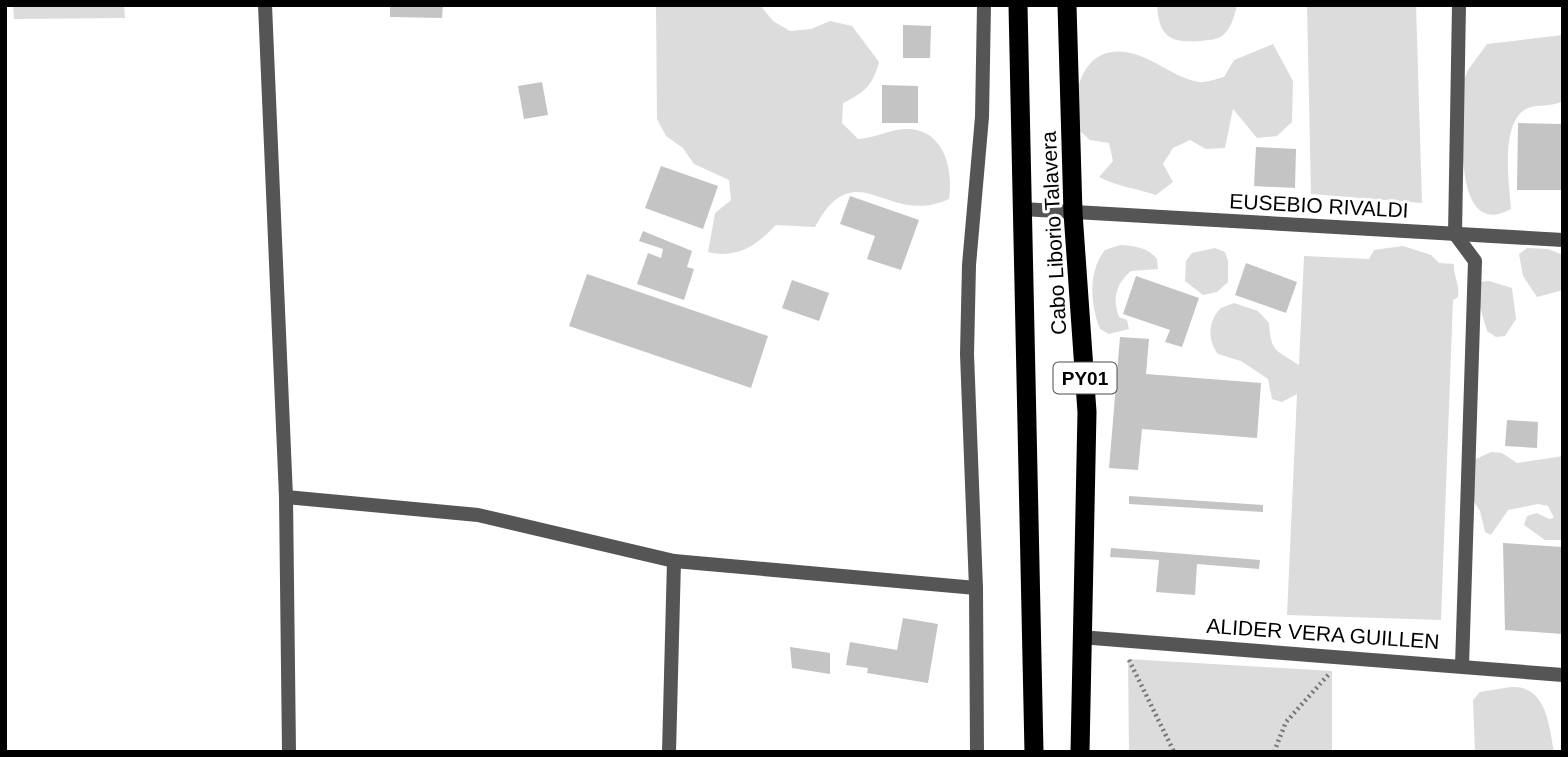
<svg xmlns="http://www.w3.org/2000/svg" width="1568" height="757" font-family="Helvetica,sans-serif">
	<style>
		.green { fill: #dcdcdc }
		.building { fill: #c4c4c4 }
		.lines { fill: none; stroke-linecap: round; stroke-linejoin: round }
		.path { stroke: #777; stroke-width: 4.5; stroke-dasharray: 2 3.5; stroke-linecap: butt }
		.minor { stroke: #555; stroke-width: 14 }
		.trunk { stroke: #000; stroke-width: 19 }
		.labels { text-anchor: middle; stroke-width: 6; stroke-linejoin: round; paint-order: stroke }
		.shield { fill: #fff; stroke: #4c4c4c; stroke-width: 2 }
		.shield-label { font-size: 19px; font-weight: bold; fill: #000 }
		.street-label { font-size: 21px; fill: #000; stroke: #fff }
	</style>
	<rect width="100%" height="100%" fill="#fff"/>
	<g class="green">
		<path d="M13,5H124L125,18L14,19Z"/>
		<path d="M656,5H760L773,21L790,31L811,29L830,21L852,26L879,62C873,85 864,93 843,103L842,123L858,139C872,138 883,133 896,130C941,122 954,164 949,199C887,228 856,150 815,227L776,225C756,246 737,259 708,252L715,213L731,200L729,180L694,164L683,148L666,136L657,119Z"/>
		<path d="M1157,5H1237C1235,15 1231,29 1222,36C1217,40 1207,40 1200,41C1170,43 1159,37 1157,5Z"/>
		<path d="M1307,5H1416L1422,203L1311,194Z"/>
		<path d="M1563,35V101C1551,108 1537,103 1526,109C1500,123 1509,184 1511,209C1448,244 1464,109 1464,80L1468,70L1487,44Z"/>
		<path d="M1273,44L1293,81L1292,122L1277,136L1257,138L1233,109L1225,148L1206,149L1190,140L1173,148L1163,164L1173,182L1156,195C1136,188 1118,187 1099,177L1113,161L1109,143L1090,140L1074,126C1073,80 1089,36 1143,57C1162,65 1178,78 1198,82C1206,83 1216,79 1224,77L1234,60Z"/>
		<path d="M1120,245C1135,246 1147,247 1157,259L1158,269L1131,271C1116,284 1112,298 1119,317L1127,320L1129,329L1109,334L1100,329C1090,304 1088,271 1105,250Z"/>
		<path d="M1403,246L1431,255L1439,263L1454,264C1453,276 1460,284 1458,297L1453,300L1441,620L1287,615L1297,394L1282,402L1272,399L1268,379L1241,361L1218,354C1207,340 1208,321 1221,308L1234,303L1258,311L1269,323C1271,352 1275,349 1299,365L1304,256L1369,259L1374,250Z"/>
		<path d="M1215,248L1225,252L1228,261V282L1217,292L1203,295L1185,281L1186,261L1192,253Z"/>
		<path d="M1527,248L1548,249L1563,255V290L1537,297L1523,276L1519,254Z"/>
		<path d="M1489,281L1512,288L1516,319L1505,336L1496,337L1487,331L1479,303V282Z"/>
		<path d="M1491,452L1502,453L1517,463L1563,456V540H1545L1524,525L1527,516L1537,513L1549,519L1554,518L1548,506L1538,504L1508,510L1491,535L1485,532L1480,511L1471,497L1474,460Z"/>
		<path d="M1128,659L1332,671V752H1129Z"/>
		<path d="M1511,687C1546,685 1549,724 1554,752H1475L1473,700L1480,692Z"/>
	</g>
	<g class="building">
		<path d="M390,5H443L442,18L390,17Z"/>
		<path d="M903,25L931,26L930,58H903Z"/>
		<path d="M542,82L548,115L524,119L518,86Z"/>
		<path d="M882,85L918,86V123H882Z"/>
		<path d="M1518,123L1563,124L1562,190H1517Z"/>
		<path d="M1256,147L1296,149L1295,188L1254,186Z"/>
		<path d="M661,166L718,186L703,229L645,208Z"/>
		<path d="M850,196L919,220L901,270L867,259L875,236L840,224Z"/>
		<path d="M643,231L692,251L687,267L694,269L684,300L637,284L648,253L661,258L663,249L639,241Z"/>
		<path d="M1246,263L1297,282L1286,313L1235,295Z"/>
		<path d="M587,274L768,336L751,388L569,326Z"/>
		<path d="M1136,276L1199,298L1182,347L1165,342L1170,330L1123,314Z"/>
		<path d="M792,280L829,293L819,321L782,308Z"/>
		<path d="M1120,337L1149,339L1146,374L1261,383L1257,438L1142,429L1138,470L1109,468Z"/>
		<path d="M1507,420L1538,422L1537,448L1505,446Z"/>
		<path d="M1129,496L1263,505V512L1129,504Z"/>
		<path d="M1503,543L1563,547V634L1505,630Z"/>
		<path d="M1111,548L1260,560L1259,569L1197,564L1195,595L1156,592L1159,560L1110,557Z"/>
		<path d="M903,618L938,624L928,683L867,673L868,668L846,665L850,642L897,650Z"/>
		<path d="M790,647L830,653V674L792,668Z"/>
	</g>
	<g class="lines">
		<g class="path">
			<path d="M1129,660L1174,752"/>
			<path d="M1274,752L1286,722L1329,674"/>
		</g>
		<g class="minor">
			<path d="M265,5L286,497L289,752"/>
			<path d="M1459,5L1455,234L1475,261L1462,666"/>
			<path d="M1022,209L1563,240"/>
			<path d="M286,497L478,515L674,561L976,588"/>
			<path d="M1080,637L1563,675"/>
			<path d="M669,752L674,561"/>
			<path d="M977,752L976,588L967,354L969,265L982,117L984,5"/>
		</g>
		<g class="trunk">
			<path d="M1018,5L1034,752"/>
			<path d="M1067,5L1073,213L1087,412L1080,752"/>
		</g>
	</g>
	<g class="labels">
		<rect class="shield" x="1053.5" y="362.5" width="63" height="31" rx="5"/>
		<g class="shield-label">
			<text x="1085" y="385">PY01</text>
		</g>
		<g class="street-label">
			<text transform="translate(1319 206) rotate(3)" y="7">EUSEBIO RIVALDI</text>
			<text transform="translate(1054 233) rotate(-93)" y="7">Cabo Liborio Talavera</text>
			<text transform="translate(1323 634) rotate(4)" y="7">ALIDER VERA GUILLEN</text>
		</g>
	</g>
	<rect width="1568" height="757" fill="none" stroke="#000000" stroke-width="14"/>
</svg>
